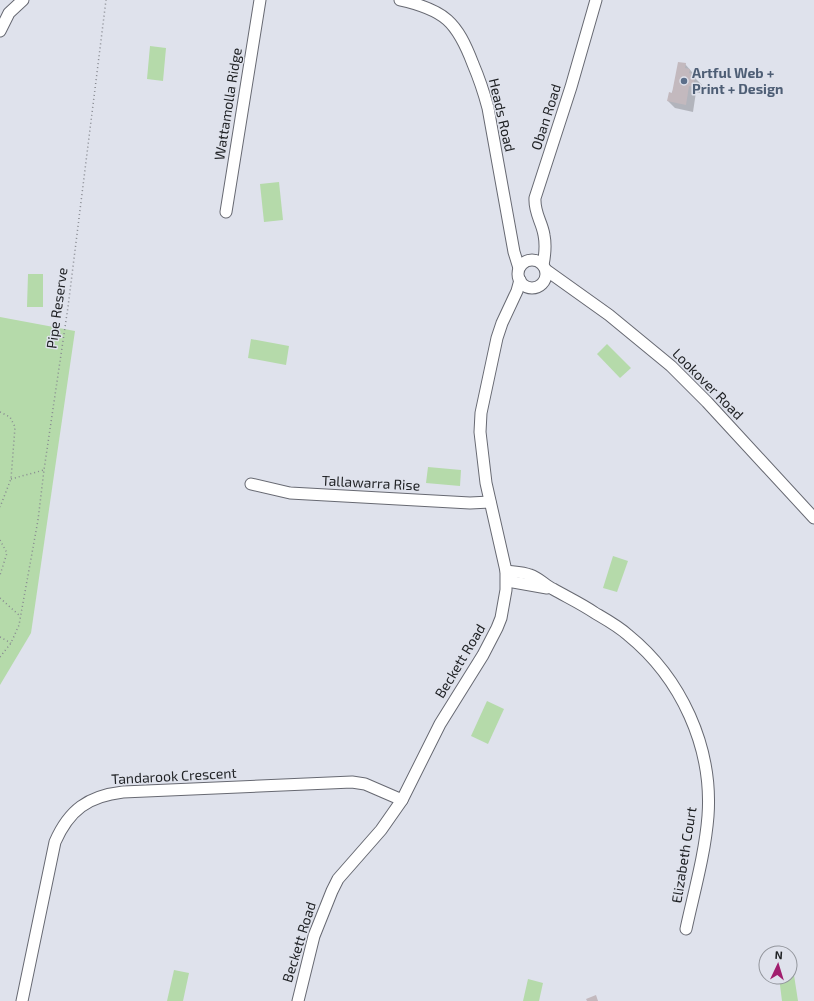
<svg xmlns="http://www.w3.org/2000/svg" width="814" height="1001" font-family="'Exo 2',sans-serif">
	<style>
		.green { fill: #b5daaa }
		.shadow { fill: #0003 }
		.building { fill: #c3b9be }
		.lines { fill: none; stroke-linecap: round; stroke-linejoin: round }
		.minor-casing { stroke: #676972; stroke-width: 13 }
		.path { stroke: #878990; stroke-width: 1.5; stroke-dasharray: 1 3; stroke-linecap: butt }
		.minor { stroke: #fff; stroke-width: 11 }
		.service-dot { fill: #5c6f8a; stroke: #dfe2ec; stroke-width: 1.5 }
		.labels { text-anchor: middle; stroke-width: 3; stroke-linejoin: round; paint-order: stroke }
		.service-label { font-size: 14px; font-weight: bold; fill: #4e5e75; stroke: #dfe2ec; text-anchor: start }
		.street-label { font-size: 14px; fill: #212326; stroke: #dfe2ec }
	</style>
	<rect width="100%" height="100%" fill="#dfe2ec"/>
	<g class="green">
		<path d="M150,46L166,48L163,81L147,79Z"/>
		<path d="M279,182L283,220L264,222L260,184Z"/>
		<path d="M28,274H43V307H27Z"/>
		<path d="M0,317L75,331L31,633L0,685Z"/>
		<path d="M251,339L289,346L286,365L248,358Z"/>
		<path d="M607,344L631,368L620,378L597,354Z"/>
		<path d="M428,467L461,470L460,486L426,483Z"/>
		<path d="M613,556L628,561L617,592L603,588Z"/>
		<path d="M487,701L504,709L488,744L471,736Z"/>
		<path d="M174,970L189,973L183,1001H167Z"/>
		<path d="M790,975H794L798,1001H782L779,977H790Z"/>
		<path d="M528,979L543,983L539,1001H523Z"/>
	</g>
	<path class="shadow" d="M685,64L692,72L696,77V79L702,85L700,93L696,92L693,112L675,108L668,101Z"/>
	<g class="building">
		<path d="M678,62L686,63L685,68L690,69L689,73L692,74V76L695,77L693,87L689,86L686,105L667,101L669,92L672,93Z"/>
		<path d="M596,995L598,1001H587L586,999Z"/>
	</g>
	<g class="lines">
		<defs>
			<g id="minor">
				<path d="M400,0C445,10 457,22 473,64C479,78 484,93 488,108L514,252L519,268"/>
				<path d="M0,31L9,13L23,0"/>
				<path d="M226,212L260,0"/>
				<circle cx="532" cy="274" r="14"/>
				<path d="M543,265C545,255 546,245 544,235C542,222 534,213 535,198L571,87L596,0"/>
				<path d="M546,270L609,315L671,366L707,402L814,518"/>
				<path d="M251,484L290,493L470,503L490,502"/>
				<path d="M506,571C514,572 523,572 530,575C539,578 545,585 553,589C567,597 582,604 595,613C607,620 618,626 628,635C681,678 713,747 708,816C705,854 694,892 686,929"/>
				<path d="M507,581L547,588"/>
				<path d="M22,1001L55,842C69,810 88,796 123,792L352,782L365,784L402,800"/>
				<path d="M298,1001L314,936L332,891L338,879L381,830L402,800L440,724L483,655L497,628L501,618L506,590V571L486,483L480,432L481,413L497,338L502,323L517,291L520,280"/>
			</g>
		</defs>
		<use href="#minor" class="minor-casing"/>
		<g class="path">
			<path d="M0,412L10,417L15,427L11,479L0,507"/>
			<path d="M11,479L44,470"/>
			<path d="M0,540L7,553L0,575"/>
			<path d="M0,598L20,616"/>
			<path d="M0,637L11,643"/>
			<path d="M0,657L11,643L19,625L38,520L44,470L68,307L106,0"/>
		</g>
		<use href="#minor" class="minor"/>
	</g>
	<circle class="service-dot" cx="684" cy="81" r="4"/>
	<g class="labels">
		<g class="service-label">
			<text x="692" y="78">Artful Web +<tspan x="692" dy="16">Print + Design</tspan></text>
		</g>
		<g class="street-label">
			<text transform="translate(228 104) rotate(-81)" y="5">Wattamolla Ridge</text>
			<text transform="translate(502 115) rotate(77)" y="5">Heads Road</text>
			<text transform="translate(546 117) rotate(-72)" y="5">Oban Road</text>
			<text transform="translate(57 308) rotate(-82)" y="5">Pipe Reserve</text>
			<text transform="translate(708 384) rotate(45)" y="5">Lookover Road</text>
			<text transform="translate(371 483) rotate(3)" y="5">Tallawarra Rise</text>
			<text transform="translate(460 661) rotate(-59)" y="5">Beckett Road</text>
			<text transform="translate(174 776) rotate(-3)" y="5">Tandarook Crescent</text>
			<text transform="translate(684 855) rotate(-81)" y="5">Elizabeth Court</text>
			<text transform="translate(299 942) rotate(-73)" y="5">Beckett Road</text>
		</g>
	</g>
	<g transform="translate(778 965) rotate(4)"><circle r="19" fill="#dfe2ec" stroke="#93969d"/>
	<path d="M0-3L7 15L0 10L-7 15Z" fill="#a11e6e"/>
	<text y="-6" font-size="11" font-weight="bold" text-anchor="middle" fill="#212326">N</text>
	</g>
</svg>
